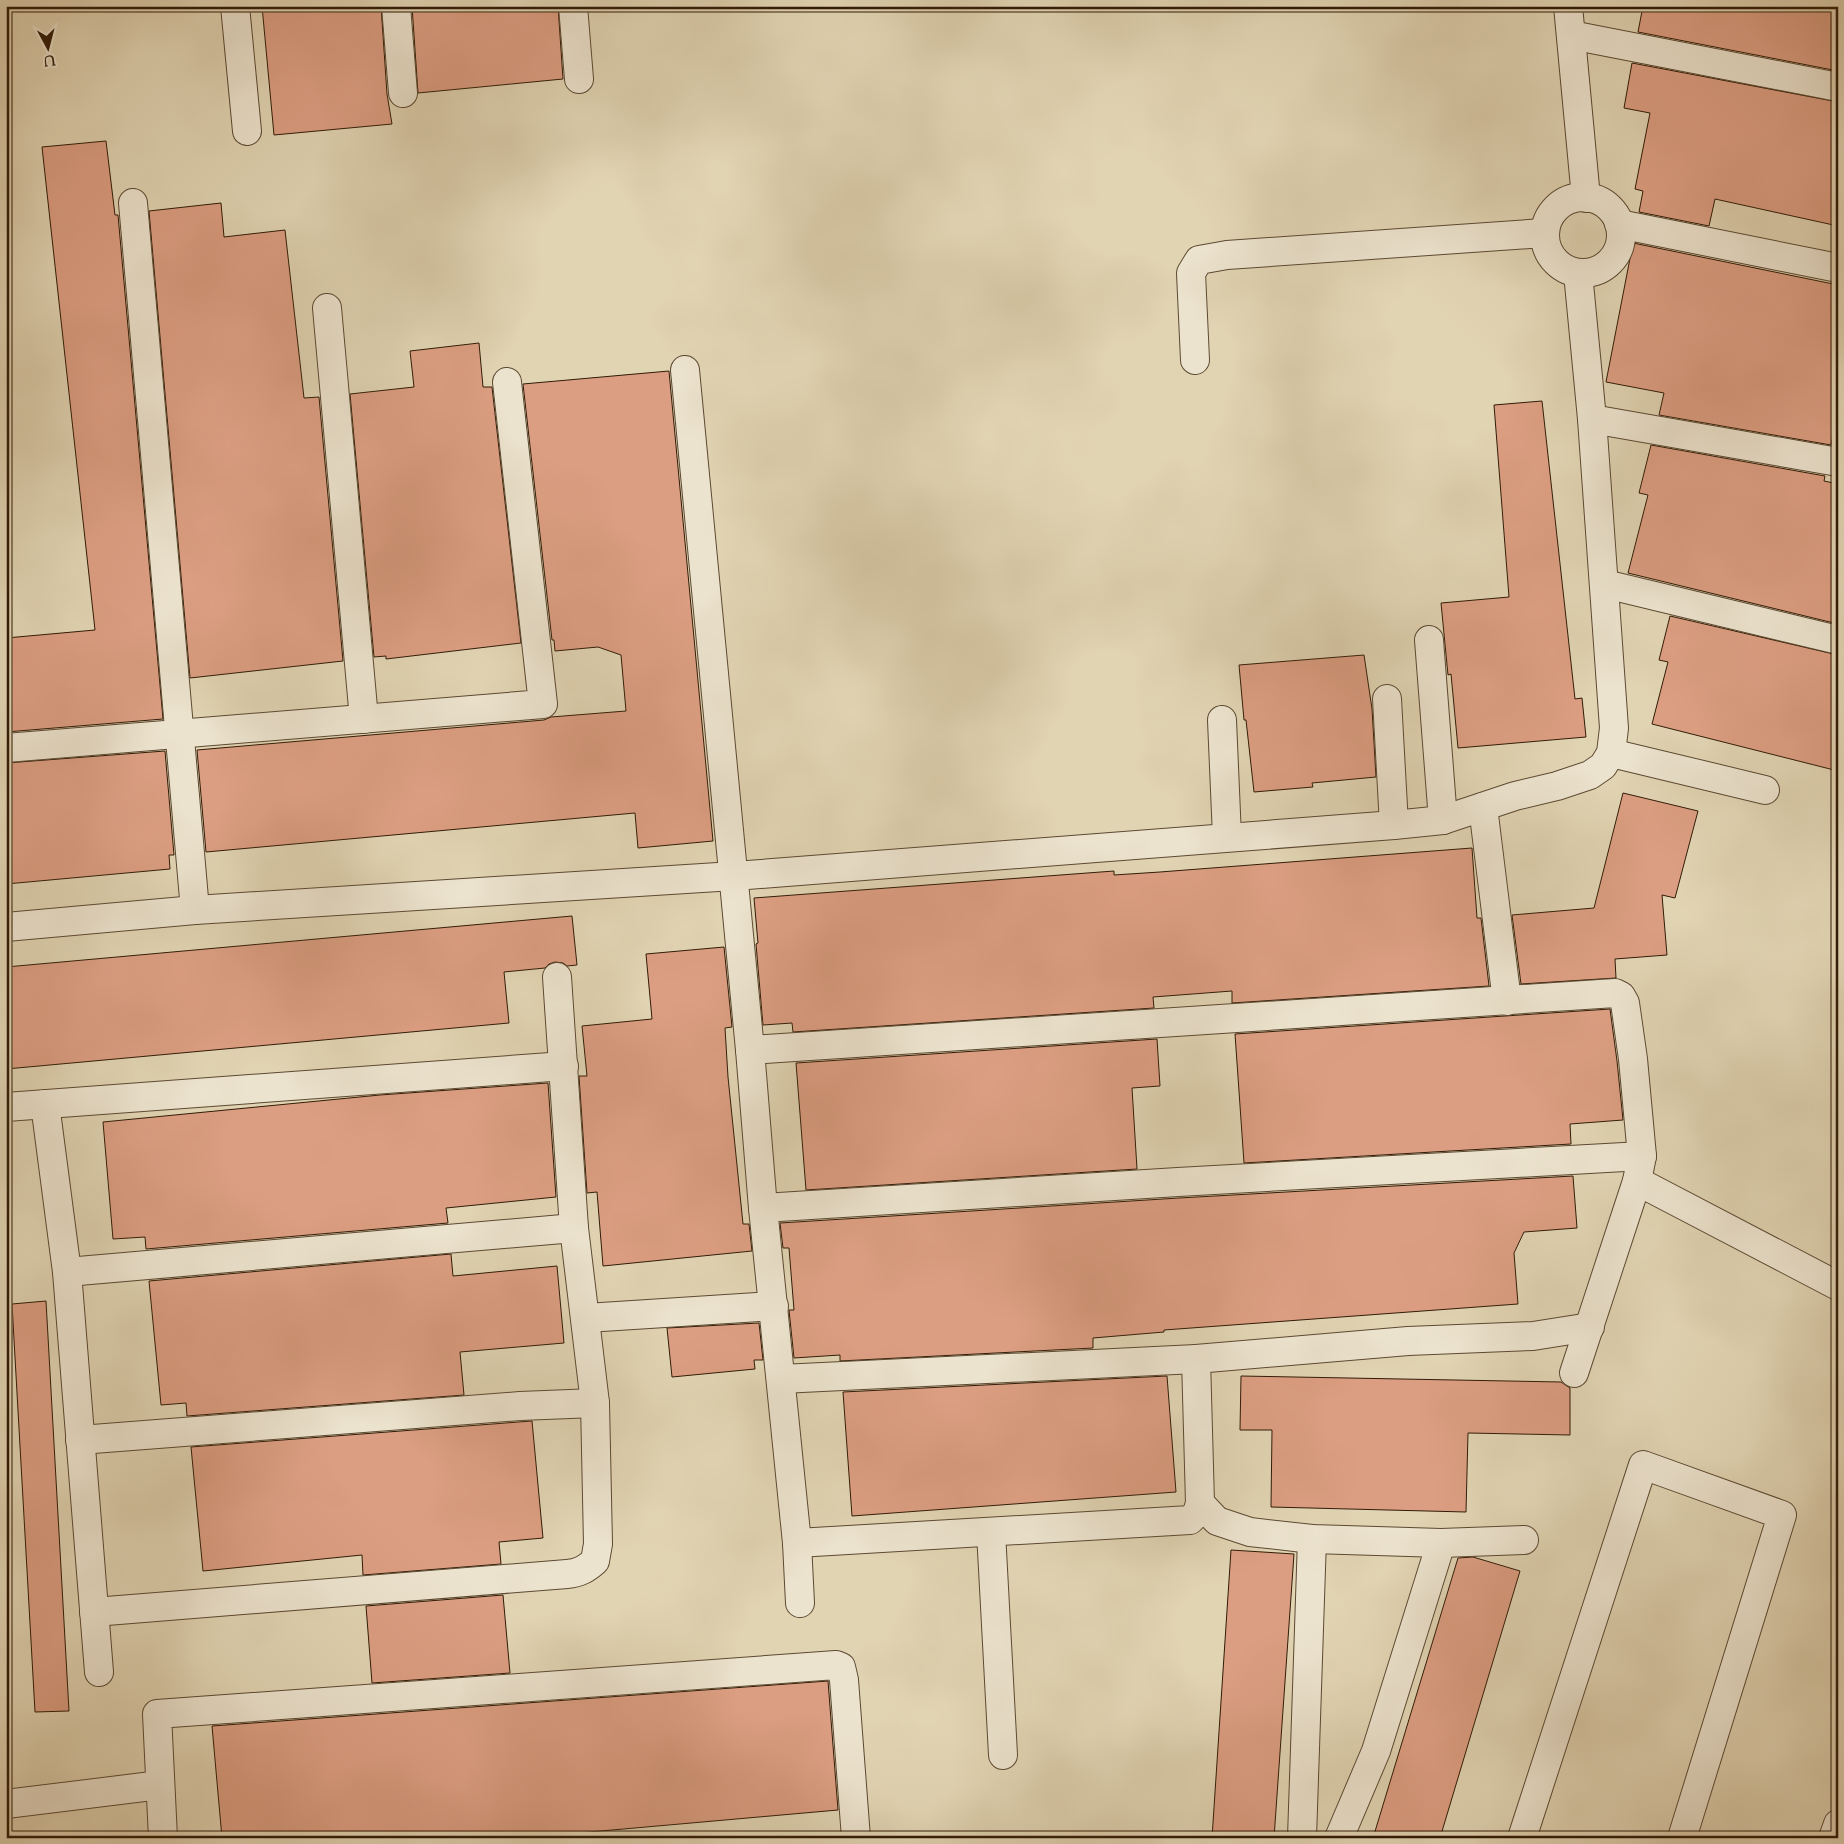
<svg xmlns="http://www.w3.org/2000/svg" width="1844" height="1844" font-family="'Sorts Mill Goudy',serif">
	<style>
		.building { fill: #dc9e82; stroke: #301b07 }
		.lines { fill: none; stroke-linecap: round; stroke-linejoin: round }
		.street-casing { stroke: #5c4932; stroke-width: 30 }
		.street { stroke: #ece3ce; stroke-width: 28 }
	</style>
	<rect width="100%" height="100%" fill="#e1d4b3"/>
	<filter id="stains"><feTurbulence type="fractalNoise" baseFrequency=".004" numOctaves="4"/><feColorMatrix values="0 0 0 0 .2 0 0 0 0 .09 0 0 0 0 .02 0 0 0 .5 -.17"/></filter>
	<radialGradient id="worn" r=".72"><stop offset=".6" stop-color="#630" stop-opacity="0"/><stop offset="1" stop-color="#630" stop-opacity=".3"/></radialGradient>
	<g class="building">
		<path d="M262,6H381L387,94L392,124L274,135Z"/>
		<path d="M412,6H558L563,79L418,93Z"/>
		<path d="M1643,6H1838V71L1638,32Z"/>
		<path d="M1632,63L1838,102V226L1715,199L1709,226L1639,212L1643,191L1635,189L1650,113L1624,108Z"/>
		<path d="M106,141L115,215H118L163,719L6,732V638L95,630L42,147Z"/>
		<path d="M221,203L224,237L285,230L304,398L319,397L343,661L190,678L149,211Z"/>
		<path d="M1633,243L1838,285V411L1831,445L1659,415L1664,393L1606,382Z"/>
		<path d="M479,343L483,387H492L521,643L386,659V656L374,657L350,394L414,387L410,351Z"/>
		<path d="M669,371L713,841L638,848L635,813L206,852L197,750L544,720L551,717L626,711L621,655L598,647L555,651L554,640H552L523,384Z"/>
		<path d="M1542,401L1575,699L1582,698L1586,737L1458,748L1451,674L1448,675L1441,603L1509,597L1494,405Z"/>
		<path d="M1651,445L1825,476L1824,481L1838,484V624L1628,573L1648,495L1639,493Z"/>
		<path d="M1670,616L1838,655V771L1652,724L1668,662L1659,660Z"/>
		<path d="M1364,655L1372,709L1376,777L1312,783L1313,787L1254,792L1246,720H1244L1239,665Z"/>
		<path d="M165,751L174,855H169L170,869L6,884V763Z"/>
		<path d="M1623,793L1698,811L1675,898L1662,895L1667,955L1615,959L1616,978L1521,984L1512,915L1594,908Z"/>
		<path d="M1472,848L1477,918H1481L1489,986L1232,1003V991L1153,997L1154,1008L793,1032L792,1023L763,1025L756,944L758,943L754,898L1114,871V875L1160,872Z"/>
		<path d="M572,916L577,965L567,966L563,963L555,962L549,964L545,968L504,972L509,1023L6,1069V967Z"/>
		<path d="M724,947L732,1027L725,1028L728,1077L743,1224H749L752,1251L603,1266L597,1192L587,1193L579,1076H587L582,1026L652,1019L646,954Z"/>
		<path d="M1610,1009L1617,1061L1623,1120L1570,1124L1571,1144L1244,1163L1235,1034Z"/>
		<path d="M1157,1039L1160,1086L1132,1088L1137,1169L806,1190L796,1063Z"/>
		<path d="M548,1083L556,1197L446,1208L448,1223L146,1249L145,1237L113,1239L103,1122L380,1095Z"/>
		<path d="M1573,1176L1577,1228L1524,1232L1514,1253L1518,1304L1164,1330V1332L1093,1338V1348L840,1361V1355L794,1358L789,1310H794L789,1248H783L780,1223L1179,1198Z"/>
		<path d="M451,1254L453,1276L557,1266L564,1343L460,1352L464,1395L187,1416L186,1403L161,1405L149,1281Z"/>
		<path d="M46,1301L69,1711L35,1712L12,1304Z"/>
		<path d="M759,1323L763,1360H754L755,1369L672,1377L667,1328Z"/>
		<path d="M1167,1376L1176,1492L852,1516L843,1392Z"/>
		<path d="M1241,1376L1561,1382L1570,1388V1435L1468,1433L1466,1512L1271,1507L1272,1430H1240Z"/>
		<path d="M532,1421L543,1538L499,1542L501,1564L363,1575L362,1555L203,1571L191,1447Z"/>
		<path d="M1231,1550L1294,1554L1274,1838H1212Z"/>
		<path d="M1473,1557L1520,1571L1440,1838H1373L1458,1558Z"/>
		<path d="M503,1595L510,1673L372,1683L366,1606Z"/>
		<path d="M828,1681L838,1810L522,1838H222L212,1726Z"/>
	</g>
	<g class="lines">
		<defs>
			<g id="street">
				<path d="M235,6L247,131"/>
				<path d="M396,6L403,93"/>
				<path d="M573,6L579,79"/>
				<path d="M1568,6L1586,198"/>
				<path d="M1571,35L1838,87"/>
				<circle cx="1583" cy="235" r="38"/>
				<path d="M133,203L195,910"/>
				<path d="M1619,224L1838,268"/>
				<path d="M327,308L364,719"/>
				<path d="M1195,360L1191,273L1199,260L1227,255L1544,233"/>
				<path d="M685,370L750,1050L763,1208L797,1543L800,1603"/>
				<path d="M1592,419L1838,462"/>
				<path d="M1605,584L1838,640"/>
				<path d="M1429,640L1443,820"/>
				<path d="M1387,699L1394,825"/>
				<path d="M1222,720L1227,837"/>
				<path d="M6,748L543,704L507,382"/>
				<path d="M1611,753L1765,790"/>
				<path d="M1483,807L1507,1001"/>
				<path d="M6,927L195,910L734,876L1394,825L1443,820L1515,796L1557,786L1590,775L1603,766L1611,753L1614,728L1592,419L1578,273"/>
				<path d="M750,1050L1615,993L1621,996L1625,1003L1633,1059L1642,1156L1637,1181L1574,1373"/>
				<path d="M45,1104L67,1272L99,1672"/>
				<path d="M6,1107L564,1066"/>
				<path d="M1637,1181L1838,1286"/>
				<path d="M763,1208L1178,1182L1642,1156"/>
				<path d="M67,1272L574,1228"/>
				<path d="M586,1318L774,1306"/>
				<path d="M781,1379L1196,1359L1408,1341L1533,1336L1590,1327"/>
				<path d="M80,1440L520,1406L595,1403"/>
				<path d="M1200,1503L1217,1521L1250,1532L1312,1539L1441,1543L1524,1540"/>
				<path d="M991,1532L1003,1755"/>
				<path d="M797,1543L1190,1520L1197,1513L1200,1503L1196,1359"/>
				<path d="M94,1612L567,1574C579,1573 586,1569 595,1561L598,1544L595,1403L574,1228L557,977"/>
				<path d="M6,1804L160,1785"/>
				<path d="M163,1838L157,1714L836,1665L841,1667L844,1680L856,1838"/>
				<path d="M1302,1838L1312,1539"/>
				<path d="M1339,1838L1376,1751L1441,1543"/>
				<path d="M1522,1838L1643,1465L1782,1515L1682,1838"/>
				<path d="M1833,1838L1838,1824"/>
			</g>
		</defs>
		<use href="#street" class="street-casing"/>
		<use href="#street" class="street"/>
	</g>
	<rect width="1844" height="1844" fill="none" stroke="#e1d4b3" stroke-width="25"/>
	<rect x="8" y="8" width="1829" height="1829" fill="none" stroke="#301b07" stroke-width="2.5"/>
	<rect x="12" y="12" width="1819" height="1819" fill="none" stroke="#301b07"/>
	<g transform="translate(48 48) rotate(173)" stroke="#ece3ce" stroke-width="4" paint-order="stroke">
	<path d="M0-4L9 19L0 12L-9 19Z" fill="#301b07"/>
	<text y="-8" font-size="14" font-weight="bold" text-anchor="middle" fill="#301b07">U</text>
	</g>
	<rect width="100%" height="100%" filter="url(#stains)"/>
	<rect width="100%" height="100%" fill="url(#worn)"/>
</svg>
